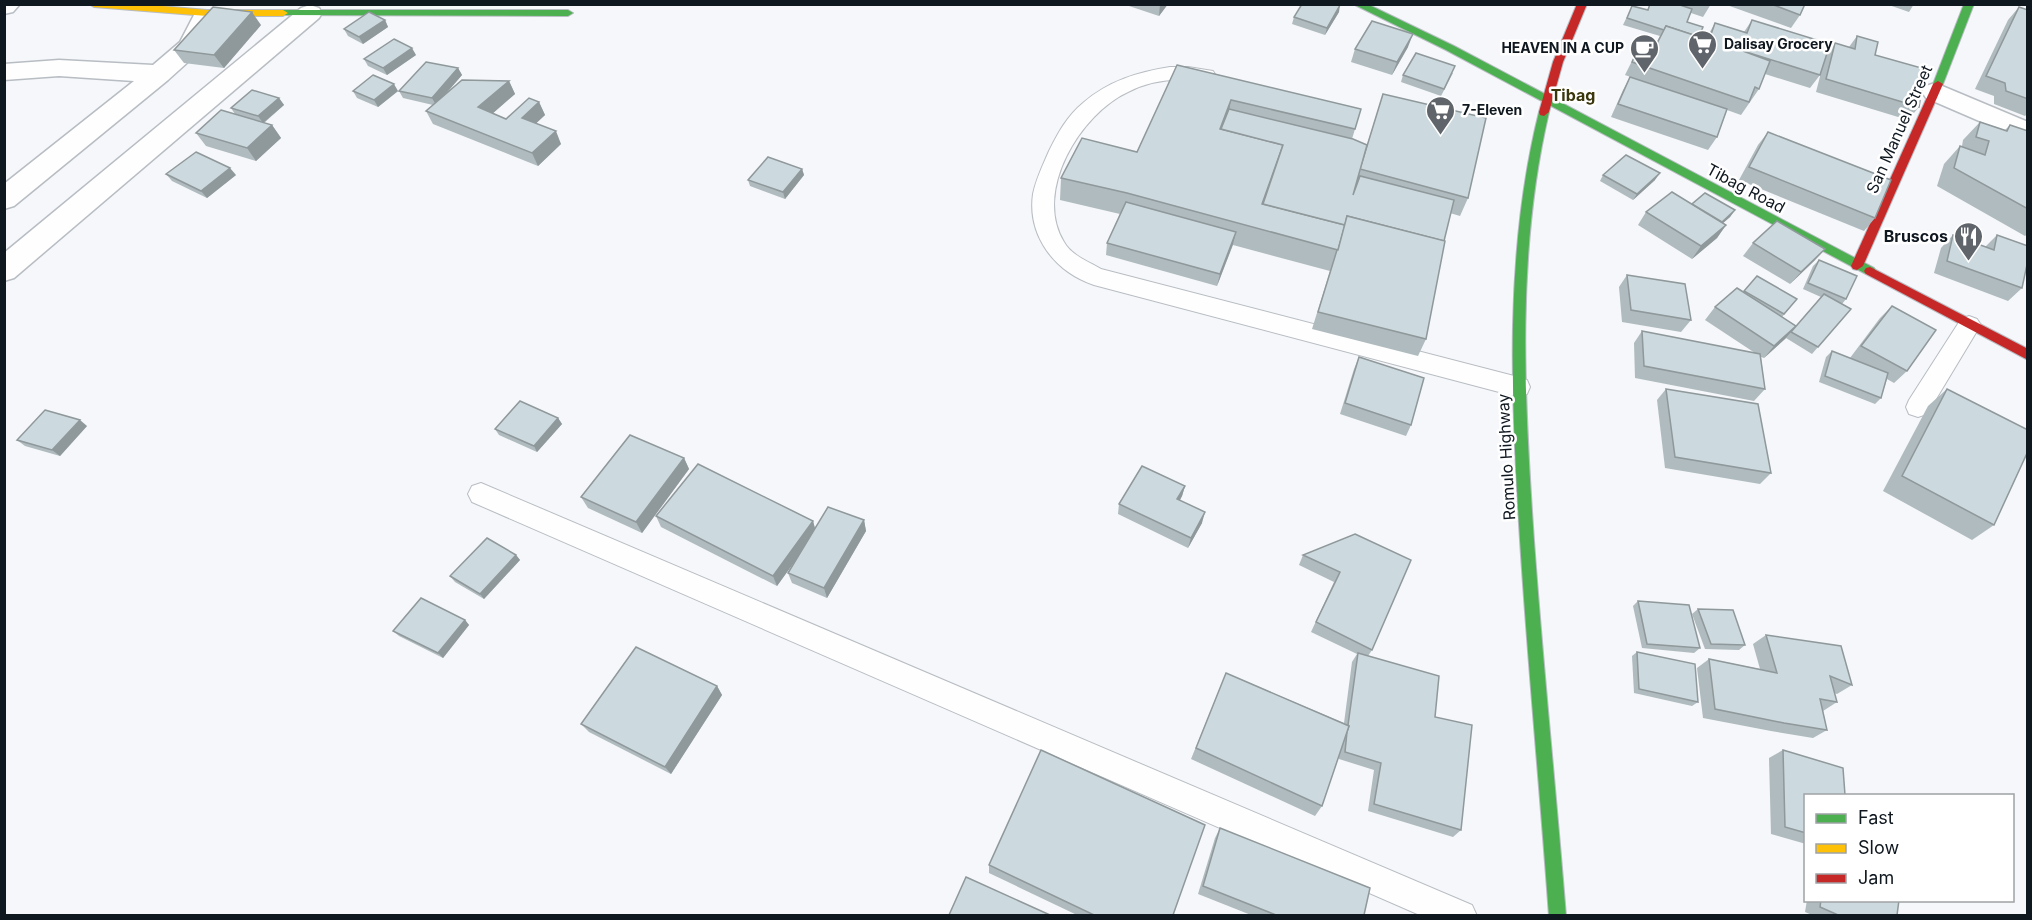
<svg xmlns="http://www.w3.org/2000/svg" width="2032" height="920" font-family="Inter,sans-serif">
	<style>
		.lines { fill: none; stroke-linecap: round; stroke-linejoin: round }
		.lane-casing { stroke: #b8bdc3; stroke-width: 2 }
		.street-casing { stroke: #b8bdc3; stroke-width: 3 }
		.fast-casing { stroke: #b8bdc3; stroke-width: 2 }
		.slow-casing { stroke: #b8bdc3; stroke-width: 2 }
		.jam-casing { stroke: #b8bdc3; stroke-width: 2 }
		.lane { fill: #fefefe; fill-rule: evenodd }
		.street { fill: #fefefe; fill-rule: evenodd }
		.fast { fill: #4caf50; fill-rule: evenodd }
		.slow { fill: #ffc107; fill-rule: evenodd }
		.jam { fill: #c62828; fill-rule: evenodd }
		.wall { fill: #afbbbf }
		.shaded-wall { fill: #8f989b }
		.building { fill: #ccd9de; stroke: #8f989b; stroke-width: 1.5 }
		.labels { text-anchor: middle; stroke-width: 5; stroke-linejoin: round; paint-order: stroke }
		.far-poi-label { font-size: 14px; font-weight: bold; fill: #0f171f; stroke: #fff; text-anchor: start }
		.far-quarter-label { font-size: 16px; font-weight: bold; fill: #3a370d; stroke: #fff }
		.street-label { font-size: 16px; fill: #0f171f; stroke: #fff }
		.poi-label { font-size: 16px; font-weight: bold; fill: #0f171f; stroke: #fff; text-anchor: end }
	</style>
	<rect width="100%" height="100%" fill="#f5f7fa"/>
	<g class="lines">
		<defs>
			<g id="lane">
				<path d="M1170,67H1188L1213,71L1216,76L1213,81C1204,83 1195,80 1186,80C1165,79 1146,83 1128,92C1080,114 1033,192 1064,242C1071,255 1089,262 1101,269L1518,377L1527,380L1530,387L1527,394L1518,397L1094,285C1055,272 1027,236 1033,194C1036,179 1043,165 1049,151C1058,133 1067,116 1083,103C1108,81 1138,72 1170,67Z"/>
				<path d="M1969,316L1977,319L1981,325L1977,331L1927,414L1918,417L1909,414L1906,407L1909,400L1961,319Z"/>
				<path d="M481,483L1472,905L1477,916H1422L472,502L468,494L472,486Z"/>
			</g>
			<g id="street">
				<path d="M4,4H20L13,12L4,14Z"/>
				<path d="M310,5L319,8L322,13L319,18L14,278L4,281V253L301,8Z"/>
				<path d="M203,12L212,15L215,20L199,52L168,80L14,206L4,209V184L134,81L59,76L4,80V64L59,60L153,65L180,42L194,15Z"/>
				<path d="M1935,83L2028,122V142L1926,98L1922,92L1926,86Z"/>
			</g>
			<g id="fast">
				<path d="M1353,4H1367L1454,46L1874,268L1876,271L1874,274H1866L1446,50Z"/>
				<path d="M1964,4H1974L1943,84L1938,87L1934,86L1933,84Z"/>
				<path d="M283,10H568L573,13L568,16L279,15L278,13Z"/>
				<path d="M1544,108L1549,112C1516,253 1524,397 1534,541C1543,666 1556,791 1566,916H1549C1540,790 1528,666 1520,540C1511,397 1504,253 1539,112Z"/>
			</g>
			<path id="slow" d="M89,4H139L207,10H283L288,13L283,16H207L94,7Z"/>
			<g id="jam">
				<path d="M1577,4H1587L1563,62L1549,112L1544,116L1540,115L1539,112L1553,62Z"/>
				<path d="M1938,81L1943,84L1863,266L1857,270L1853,269L1851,266L1933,84Z"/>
				<path d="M1870,267L2028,349V360L1866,274L1864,271L1866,268Z"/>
			</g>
		</defs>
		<use href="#lane" class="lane-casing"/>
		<use href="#street" class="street-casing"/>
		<use href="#fast" class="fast-casing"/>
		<use href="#slow" class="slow-casing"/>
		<use href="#jam" class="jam-casing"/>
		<use href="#lane" class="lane"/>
		<use href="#street" class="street"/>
		<use href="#fast" class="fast"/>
		<use href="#slow" class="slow"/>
		<use href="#jam" class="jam"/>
	</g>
	<g class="wall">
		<path d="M1123,4H1168L1159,16Z"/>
		<path d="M1650,4H1711L1703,17L1691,13L1687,22L1699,37L1706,39L1715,23L1744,32L1752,20L1826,55L1835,43L1849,47L1857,36L1875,55L1919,107L1908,120L1816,92L1824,61L1820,75L1810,88L1765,74L1759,89L1741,115L1727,110L1717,137L1708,150L1611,117L1623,90L1630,77L1656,86L1625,75L1639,47L1652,51L1660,36L1623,25L1632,6L1647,10Z"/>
		<path d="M1724,4H1805L1800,15L1791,28Z"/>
		<path d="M1886,4H1914L1909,12Z"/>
		<path d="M2019,7L2028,10V113L2025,116L1994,104V96L1975,89L2008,20Z"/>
		<path d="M1339,12L1325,35L1292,24L1294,17Z"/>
		<path d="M385,20L388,27L363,44L348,36L344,29Z"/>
		<path d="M261,25L224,68L184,63L174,50Z"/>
		<path d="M1408,47L1392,75L1351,62L1355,49Z"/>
		<path d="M416,55L387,75L368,66L364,59Z"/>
		<path d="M1177,65L1361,109L1352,139L1367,145L1383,94L1468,198L1460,216L1450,213L1444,241L1426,339L1418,356L1312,329L1330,271L1233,245L1217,286L1106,255L1107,243L1120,214L1060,200L1061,178L1137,152Z"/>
		<path d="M458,68L462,75L445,95L509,81L515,94L493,113L506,119L539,102L545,115L536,123L561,144L538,166L433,124L426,111L433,105L403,98L399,91Z"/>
		<path d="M1453,73L1441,96L1401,82L1403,75Z"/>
		<path d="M353,91H398L378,107L357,98Z"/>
		<path d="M279,98L284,105L264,123L272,125L281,138L256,161L206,146L196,133L235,114L231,108Z"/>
		<path d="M1980,122L2005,130L2010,125L2028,131V233L2025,236L1937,186L1944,164L1960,146H1962L1963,140Z"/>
		<path d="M1768,132L1875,218L1864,231L1739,180L1758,145Z"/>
		<path d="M802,169L804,175L785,199L750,186L748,180Z"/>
		<path d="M166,174L236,175L207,198L172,181Z"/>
		<path d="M1603,175L1655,180L1633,200L1600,181Z"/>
		<path d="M1692,204L1735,210L1730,217L1723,223L1726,225L1717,238L1692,259L1638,225L1646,212Z"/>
		<path d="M1953,235L1985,247L1997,235L2022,288L2008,301L1934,273L1941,248Z"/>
		<path d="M1753,243L1825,249L1814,261L1790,284L1743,256Z"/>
		<path d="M1819,260L1846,299L1842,304L1818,347L1812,354L1786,338L1764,358L1761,357L1765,389L1754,401L1635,378L1634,343L1642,331L1755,353L1705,320L1715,307L1743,292L1757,276L1797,299L1782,317L1796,326L1821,297L1803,289L1813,266Z"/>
		<path d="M1627,275L1691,320L1681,332L1622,322L1619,287Z"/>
		<path d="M1892,306L1907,371L1894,383L1887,379L1881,398L1875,404L1819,382L1826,357L1832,351L1850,358L1880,318Z"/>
		<path d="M1359,357L1411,425L1406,436L1340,414L1354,369Z"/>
		<path d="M1666,389L1771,473L1760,484L1665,468L1657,400Z"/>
		<path d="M1947,389L1994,525L1972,540L1883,491L1928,406Z"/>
		<path d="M558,418L562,424L537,452L499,435L495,429Z"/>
		<path d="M87,426L60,456L25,446L17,440Z"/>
		<path d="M684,458L689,469L642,533L588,508L581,497Z"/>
		<path d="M1185,486L1182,496L1180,500L1202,523L1188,548L1118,514L1119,504Z"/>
		<path d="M656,516L813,521L815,529L864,520L866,531L827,598L792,583L788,573L797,558L777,586L661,527Z"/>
		<path d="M1355,534L1372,650L1368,656L1435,717L1461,830L1453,837L1368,811L1374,770L1339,759V756L1322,806L1315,816L1191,759L1226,673L1344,723L1352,662L1357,654L1311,632L1334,582L1299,565L1303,555Z"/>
		<path d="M516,555L520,560L484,599L455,582L450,576Z"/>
		<path d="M1638,601L1700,648L1694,653L1642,648L1633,606Z"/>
		<path d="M1698,609L1745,645L1739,650L1705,649L1692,614Z"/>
		<path d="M465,620L469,625L443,658L399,636L393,631Z"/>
		<path d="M1766,635L1852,685L1837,694L1834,693L1837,702L1823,711L1827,730L1813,738L1771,731L1703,718L1697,668L1709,659L1760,669L1753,644Z"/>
		<path d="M1637,652L1698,702L1692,706L1634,693L1632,656Z"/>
		<path d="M717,686L722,695L671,774L589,732L581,724Z"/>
		<path d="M1783,750L1806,795V844L1771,834L1769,758Z"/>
		<path d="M1220,828L1364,915H1251L1198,894L1215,838Z"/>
		<path d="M989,865L1173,915H1077L989,873Z"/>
		<path d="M1807,900H1899L1897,915H1812L1805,912Z"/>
	</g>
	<g class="shaded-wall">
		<path d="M1160,4H1168L1159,16Z"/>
		<path d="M1340,5L1339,12L1325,35L1327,28Z"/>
		<path d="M252,12L261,25L224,68L214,55Z"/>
		<path d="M385,20L388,27L363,44L359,37Z"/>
		<path d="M1413,34L1408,47L1392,75L1397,62Z"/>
		<path d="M412,48L416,55L387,75L383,68Z"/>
		<path d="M458,68L462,75L436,105L432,98Z"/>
		<path d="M509,81L515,94L484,121L478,107Z"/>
		<path d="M394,84L398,91L378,107L374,100Z"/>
		<path d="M279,98L284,105L263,123L258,116Z"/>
		<path d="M1231,100L1227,122L1220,139V129Z"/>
		<path d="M539,102L545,115L528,131L522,118Z"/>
		<path d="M272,125L281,138L256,161L247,148Z"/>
		<path d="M556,131L561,144L538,166L532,153Z"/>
		<path d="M230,168L236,175L207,198L201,191Z"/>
		<path d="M802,169L804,175L785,199L783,192Z"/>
		<path d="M1660,173L1655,180L1633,200L1637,194Z"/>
		<path d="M1735,210L1730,217L1715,230L1720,224Z"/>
		<path d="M1726,225L1717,238L1692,259L1701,246Z"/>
		<path d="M1236,232L1233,244L1217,286L1220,274Z"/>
		<path d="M1825,249L1814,261L1790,284L1801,272Z"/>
		<path d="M1796,326L1785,339L1764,358L1774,346Z"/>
		<path d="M558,418L562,424L537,452L534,446Z"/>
		<path d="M80,420L87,426L60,456L52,450Z"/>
		<path d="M684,458L689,469L642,533L636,522Z"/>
		<path d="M1185,486L1182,496L1175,509L1177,499Z"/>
		<path d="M1205,512L1202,523L1188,548L1191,538Z"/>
		<path d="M864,520L866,531L827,598L824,588Z"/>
		<path d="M813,521L816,532L777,586L773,576Z"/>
		<path d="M516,555L520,560L484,599L480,594Z"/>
		<path d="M465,620L469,625L443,658L438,653Z"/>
		<path d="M717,686L722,695L671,774L665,767Z"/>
	</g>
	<g class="building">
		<path d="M1302,4H1337L1340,5L1327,28L1294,17Z"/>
		<path d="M1650,4H1677L1692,9L1687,22L1703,27L1699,37L1666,26L1664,30L1627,18L1632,6L1648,10Z"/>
		<path d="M1771,4H1805L1800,15Z"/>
		<path d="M213,7L252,12L214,55L174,50Z"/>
		<path d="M2019,7L2028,10V99L2006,91L2005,83L1986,76Z"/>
		<path d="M369,12L385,20L359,37L344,29Z"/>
		<path d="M1752,20L1830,44L1820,75L1743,51L1770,61L1759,89L1755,87L1749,102L1632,62L1639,47L1653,51L1666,26L1709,40L1715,23L1747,33Z"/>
		<path d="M1372,21L1413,34L1397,62L1355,49Z"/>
		<path d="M1857,36L1878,42L1875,55L1925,69L1919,107L1826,79L1835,43L1855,49Z"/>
		<path d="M394,39L412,48L383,68L364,59Z"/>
		<path d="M1416,53L1455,66L1444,89L1403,75Z"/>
		<path d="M426,62L458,68L432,98L399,91Z"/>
		<path d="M1177,65L1361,109L1355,129L1231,100L1220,129L1283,145L1262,204L1345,225L1338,250L1127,193L1061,178L1082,138L1137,152Z"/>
		<path d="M373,75L394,84L374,100L353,91Z"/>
		<path d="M1630,77L1727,109L1717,137L1618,104Z"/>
		<path d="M462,80L509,81L478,107L506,119L529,98L539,102L522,118L556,131L532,153L426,111Z"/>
		<path d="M252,90L279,98L258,116L231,108Z"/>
		<path d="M1383,94L1486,118L1468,198L1360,169Z"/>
		<path d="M1229,109L1353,139L1367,145L1353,195L1360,176L1454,200L1444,241L1347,216L1345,225L1263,204L1283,145L1221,129Z"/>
		<path d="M221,110L272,125L247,148L196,133Z"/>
		<path d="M1980,122L2007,131L2010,125L2028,131V209L1954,168L1960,146L1985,155L1989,141L1976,137Z"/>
		<path d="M1768,132L1891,180L1875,218L1749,167Z"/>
		<path d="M196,152L230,168L201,191L166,174Z"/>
		<path d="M1626,155L1660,173L1637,194L1603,175Z"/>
		<path d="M768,157L802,169L783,192L748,180Z"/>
		<path d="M1672,192L1726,225L1701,246L1646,212Z"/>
		<path d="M1705,193L1735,210L1722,222L1692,204Z"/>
		<path d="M1126,202L1236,232L1220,274L1107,243Z"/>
		<path d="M1347,216L1445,241L1426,339L1318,312L1337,250H1338Z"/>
		<path d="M1777,221L1825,249L1801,272L1753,243Z"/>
		<path d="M1953,235L1994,250L1997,235L2028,246V260L2022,288L1947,261Z"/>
		<path d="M1819,260L1857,276L1846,299L1808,283Z"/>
		<path d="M1627,275L1685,284L1691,320L1631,310Z"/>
		<path d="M1757,276L1797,299L1784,314L1744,291Z"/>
		<path d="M1737,288L1796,326L1774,346L1715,307Z"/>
		<path d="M1824,294L1851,309L1818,347L1791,332Z"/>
		<path d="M1892,306L1936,330L1907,371L1861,346Z"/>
		<path d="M1642,331L1760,354L1765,389L1644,366Z"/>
		<path d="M1832,351L1888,373L1881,398L1825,376Z"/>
		<path d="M1359,357L1424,378L1411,425L1345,403Z"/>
		<path d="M1666,389L1758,404L1771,473L1675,457Z"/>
		<path d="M1947,389L2028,430V451L1994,525L1902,476Z"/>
		<path d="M520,401L558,418L534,446L495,429Z"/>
		<path d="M45,410L80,420L52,450L17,440Z"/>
		<path d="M630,435L684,458L636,522L581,497Z"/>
		<path d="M698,464L813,521L773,576L656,516Z"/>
		<path d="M1142,466L1185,486L1177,499L1205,512L1191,538L1119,504Z"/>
		<path d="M828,507L864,520L824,588L788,573Z"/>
		<path d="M1355,534L1411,560L1372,650L1316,622L1340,572L1303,555Z"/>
		<path d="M487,538L516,555L480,594L450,576Z"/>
		<path d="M421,598L465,620L438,653L393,631Z"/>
		<path d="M1638,601L1689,605L1700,648L1647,644Z"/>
		<path d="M1698,609L1733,610L1745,645L1711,644Z"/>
		<path d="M1766,635L1841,646L1852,685L1830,676L1837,702L1820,699L1827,730L1784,723L1715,709L1709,659L1777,673Z"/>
		<path d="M636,647L717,686L665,767L581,724Z"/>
		<path d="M1637,652L1695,664L1698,702L1639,689Z"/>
		<path d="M1358,653L1439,676L1435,717L1472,725L1461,830L1374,804L1381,763L1345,752L1347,732L1349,726L1348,725Z"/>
		<path d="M1226,673L1349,726L1322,806L1196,748Z"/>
		<path d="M1041,750L1205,825L1173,915H1094L989,865Z"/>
		<path d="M1783,750L1843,768L1845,795H1806V833L1785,827Z"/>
		<path d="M1220,828L1370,888L1364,915H1276L1203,886Z"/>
		<path d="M966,877L1050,915H949Z"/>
		<path d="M1821,900H1899L1897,915H1838L1820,907Z"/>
	</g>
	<defs>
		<symbol id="supermarket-pin" viewBox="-11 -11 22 30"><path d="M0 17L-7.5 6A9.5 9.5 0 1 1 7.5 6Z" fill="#60656c" stroke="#fff"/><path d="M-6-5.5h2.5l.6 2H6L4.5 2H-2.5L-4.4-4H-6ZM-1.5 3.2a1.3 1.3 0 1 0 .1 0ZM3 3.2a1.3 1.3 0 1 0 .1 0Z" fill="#fff"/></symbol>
		<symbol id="cafe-pin" viewBox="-11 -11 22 30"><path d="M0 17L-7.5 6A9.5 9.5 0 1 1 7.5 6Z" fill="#60656c" stroke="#fff"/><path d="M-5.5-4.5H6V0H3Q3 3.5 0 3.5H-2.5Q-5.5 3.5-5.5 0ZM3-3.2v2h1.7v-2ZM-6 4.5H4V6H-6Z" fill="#fff"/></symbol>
		<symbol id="restaurant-pin" viewBox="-11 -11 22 30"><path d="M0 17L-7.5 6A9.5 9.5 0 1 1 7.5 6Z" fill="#60656c" stroke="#fff"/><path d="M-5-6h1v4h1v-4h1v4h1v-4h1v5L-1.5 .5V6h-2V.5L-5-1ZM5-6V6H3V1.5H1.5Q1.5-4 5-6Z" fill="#fff"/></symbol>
	</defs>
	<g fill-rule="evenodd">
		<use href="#supermarket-pin" x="1686" y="28" width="33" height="45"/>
		<use href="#cafe-pin" x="1628" y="32" width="33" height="45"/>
		<use href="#supermarket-pin" x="1424" y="94" width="33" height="45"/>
		<use href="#restaurant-pin" x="1952" y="220" width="33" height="45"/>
	</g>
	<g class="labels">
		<g class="far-poi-label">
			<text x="1724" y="49">Dalisay Grocery</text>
			<text x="1624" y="53" text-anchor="end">HEAVEN IN A CUP</text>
			<text x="1462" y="115">7-Eleven</text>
		</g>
		<g class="far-quarter-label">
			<text x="1573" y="101">Tibag</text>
		</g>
		<g class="street-label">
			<text transform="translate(1899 129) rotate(-66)" y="6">San Manuel Street</text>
			<text transform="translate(1746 188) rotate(28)" y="6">Tibag Road</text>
			<text transform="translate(1506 457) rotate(-93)" y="6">Romulo Highway</text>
		</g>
		<g class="poi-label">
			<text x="1948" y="242">Bruscos</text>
		</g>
	</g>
	<rect width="2032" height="920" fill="none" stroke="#0f171f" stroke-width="12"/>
	<rect x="1804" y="794" width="210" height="108" fill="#ffffff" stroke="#9fa2a5" stroke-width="1.5"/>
	<rect x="1816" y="814" width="30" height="9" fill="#4caf50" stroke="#9fa2a5" stroke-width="1.5"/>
	<text x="1858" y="824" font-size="18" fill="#0f171f">Fast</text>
	<rect x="1816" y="844" width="30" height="9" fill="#ffc107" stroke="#9fa2a5" stroke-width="1.5"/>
	<text x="1858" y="854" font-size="18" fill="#0f171f">Slow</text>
	<rect x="1816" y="874" width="30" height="9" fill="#c62828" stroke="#9fa2a5" stroke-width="1.5"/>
	<text x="1858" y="884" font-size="18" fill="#0f171f">Jam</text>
</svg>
